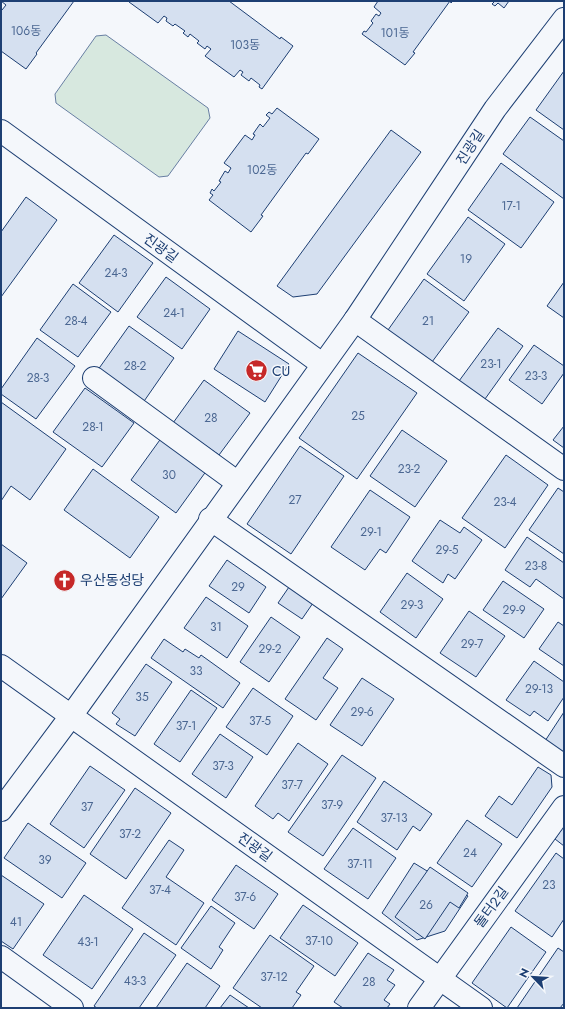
<svg xmlns="http://www.w3.org/2000/svg" width="565" height="1009" font-family="Jost,'Noto Sans KR',sans-serif">
	<style>
		.green { fill: #d7e8df; stroke: #687fa3 }
		.building { fill: #d5e0f0; stroke: #1d3f73 }
		.lines { fill: none; stroke-linecap: round; stroke-linejoin: round }
		.street-casing { stroke: #1d3f73; stroke-width: 24 }
		.secondary-casing { stroke: #1d3f73; stroke-width: 24 }
		.street { stroke: #f4f7fb; stroke-width: 22 }
		.secondary { stroke: #f4f7fb; stroke-width: 22 }
		.labels { text-anchor: middle; stroke-width: 3; stroke-linejoin: round; paint-order: stroke }
		.number-label { font-size: 12px; fill: #4b6792 }
		.street-label { font-size: 14px; fill: #1d3f73; stroke: #f4f7fb }
		.poi-label { font-size: 14px; fill: #1d3f73; stroke: #f4f7fb; text-anchor: start }
	</style>
	<rect width="100%" height="100%" fill="#f4f7fb"/>
	<path class="green" d="M106,35L208,108L210,118L168,176L159,177L56,103L55,94L96,36Z"/>
	<g class="building">
		<path d="M1,1H74L36,53L37,54L26,69L1,51V9L2,10L6,5Z"/>
		<path d="M130,1H229L280,39L281,37L293,46L262,89L259,87L260,85L251,78L249,81L241,75L243,72L240,70L234,77L205,56L211,49L207,46L205,49L197,43L199,41L190,34L188,37L183,33L185,31L175,24L173,26L166,21L167,18L164,16L158,23L129,2Z"/>
		<path d="M378,1H453L451,3L450,1L413,52L415,53L405,65L362,34L364,31L366,32L373,23L371,21L376,14L379,16L381,13L374,7Z"/>
		<path d="M493,1H509L504,8L498,3L495,6L492,4L494,2Z"/>
		<path d="M564,71V130L536,110Z"/>
		<path d="M277,108L319,139L308,154L306,153L261,215L263,216L251,232L209,200L213,195L210,193L212,189L214,191L221,182L219,181L225,171L228,173L231,168L224,163L245,135L252,140L255,135L253,134L260,124L263,127L270,118L266,115L269,112L272,114Z"/>
		<path d="M530,117L564,141V199L503,154Z"/>
		<path d="M391,130L421,152L317,294L293,297L277,286Z"/>
		<path d="M501,163L554,202L521,248L468,210Z"/>
		<path d="M26,197L57,220L1,297V232Z"/>
		<path d="M468,217L505,244L464,301L427,274Z"/>
		<path d="M114,235L153,263L118,312L79,283Z"/>
		<path d="M166,277L210,309L182,349L137,317Z"/>
		<path d="M424,279L469,312L432,362L388,330Z"/>
		<path d="M564,282V318L547,306Z"/>
		<path d="M73,284L111,312L78,357L40,330Z"/>
		<path d="M129,326L174,358L140,407L95,374Z"/>
		<path d="M498,328L523,346L485,399L459,381Z"/>
		<path d="M238,331L289,364L265,402L214,369Z"/>
		<path d="M37,338L75,366L36,419L1,394V389Z"/>
		<path d="M534,345L564,366V373L542,404L509,380Z"/>
		<path d="M358,353L417,393L357,479L299,438Z"/>
		<path d="M204,380L250,413L219,455L173,423Z"/>
		<path d="M85,388L134,423L102,467L53,432Z"/>
		<path d="M1,402L66,449L30,500L11,486L1,501Z"/>
		<path d="M564,426V448L553,440Z"/>
		<path d="M402,430L447,461L415,507L370,476Z"/>
		<path d="M162,437L207,470L176,513L131,480Z"/>
		<path d="M300,446L344,476L291,554L247,524Z"/>
		<path d="M506,455L548,485L505,548L462,518Z"/>
		<path d="M93,469L159,517L130,558L64,510Z"/>
		<path d="M558,488L564,492V554L529,530Z"/>
		<path d="M370,490L410,517L386,553L380,549L365,570L331,547Z"/>
		<path d="M440,520L460,533L464,527L482,540L455,579L448,574L443,583L412,561Z"/>
		<path d="M527,537L564,563V599L536,579L530,587L505,570Z"/>
		<path d="M1,544L27,563L1,599Z"/>
		<path d="M227,560L266,587L249,613L209,586Z"/>
		<path d="M407,573L443,599L416,638L380,612Z"/>
		<path d="M503,581L544,609L524,638L483,610Z"/>
		<path d="M289,587L313,603L302,619L278,603Z"/>
		<path d="M206,597L248,626L227,658L184,628Z"/>
		<path d="M469,611L505,636L476,677L440,653Z"/>
		<path d="M271,617L300,637L269,682L240,662Z"/>
		<path d="M558,622L564,626V666L539,649Z"/>
		<path d="M327,638L343,649L323,678L338,688L316,720L285,699Z"/>
		<path d="M164,639L183,652L185,649L199,658L201,655L240,683L223,708L151,658Z"/>
		<path d="M534,661L564,682V697L548,721L534,711L530,716L506,700Z"/>
		<path d="M146,664L172,682L135,736L116,724L120,719L112,713Z"/>
		<path d="M362,678L394,699L362,746L330,725Z"/>
		<path d="M253,688L293,716L267,755L226,727Z"/>
		<path d="M191,690L217,708L180,762L154,744Z"/>
		<path d="M564,712V752L562,753L545,741Z"/>
		<path d="M220,734L253,757L226,798L192,774Z"/>
		<path d="M298,743L328,764L289,821L278,813L273,819L255,806Z"/>
		<path d="M342,755L376,778L323,856L288,832Z"/>
		<path d="M90,766L125,790L84,848L50,824Z"/>
		<path d="M538,767L551,775L552,787L517,838L485,816L499,796L512,805Z"/>
		<path d="M384,781L432,814L420,831L413,826L397,850L357,822Z"/>
		<path d="M135,788L171,813L126,879L90,854Z"/>
		<path d="M467,820L502,844L472,887L437,863Z"/>
		<path d="M28,823L86,863L62,898L4,858Z"/>
		<path d="M564,826V846L555,839Z"/>
		<path d="M353,828L396,858L368,899L324,869Z"/>
		<path d="M169,840L184,850L166,877L204,903L176,945L122,908Z"/>
		<path d="M556,853L564,859V919L552,937L515,911Z"/>
		<path d="M414,863L468,896L445,931L417,940L382,913Z"/>
		<path d="M236,865L278,894L254,929L212,900Z"/>
		<path d="M430,867L468,893L459,908L450,902L425,939L395,917Z"/>
		<path d="M1,875L44,904L13,949L1,941Z"/>
		<path d="M84,895L133,929L92,989L43,955Z"/>
		<path d="M303,905L358,943L335,976L280,938Z"/>
		<path d="M211,906L235,923L219,947L223,950L211,969L181,948Z"/>
		<path d="M511,927L546,952L507,1008L472,983Z"/>
		<path d="M144,933L176,955L139,1008H97L94,1006Z"/>
		<path d="M270,935L314,966L296,992L301,995L292,1008H262L233,988Z"/>
		<path d="M558,948L564,952V1003L560,1008H517Z"/>
		<path d="M368,953L394,970L387,980L395,985L384,1000L390,1004L387,1008H343L334,1002Z"/>
		<path d="M187,963L220,986L205,1008H156Z"/>
		<path d="M230,995L249,1008H220Z"/>
	</g>
	<g class="lines">
		<defs>
			<g id="street">
				<path d="M1,131L322,364"/>
				<path d="M355,320L564,469"/>
				<path d="M94,378L238,483"/>
				<path d="M210,519L564,766"/>
				<path d="M1,666L481,1008"/>
				<path d="M1,957L72,1008"/>
				<path d="M419,1008L564,807"/>
			</g>
			<path id="secondary" d="M1,810L71,716L355,320L495,109L564,19"/>
		</defs>
		<use href="#street" class="street-casing"/>
		<use href="#secondary" class="secondary-casing"/>
		<use href="#street" class="street"/>
		<use href="#secondary" class="secondary"/>
	</g>
	<defs>
		<symbol id="supermarket-disc" viewBox="-11 -11 22 22"><circle r="9.5" fill="#c62828" stroke="#f4f7fb"/><path d="M-6-5.5h2.5l.6 2H6L4.5 2H-2.5L-4.4-4H-6ZM-1.5 3.2a1.3 1.3 0 1 0 .1 0ZM3 3.2a1.3 1.3 0 1 0 .1 0Z" fill="#fff"/></symbol>
		<symbol id="church-disc" viewBox="-11 -11 22 22"><circle r="9.5" fill="#c62828" stroke="#f4f7fb"/><path d="M-1.2-6h2.4v3.5h3.3v2.4h-3.3V6h-2.4V-.1h-3.3v-2.4h3.3Z" fill="#fff"/></symbol>
	</defs>
	<g fill-rule="evenodd">
		<use href="#supermarket-disc" x="244" y="358" width="25" height="25"/>
		<use href="#church-disc" x="52" y="568" width="25" height="25"/>
	</g>
	<g class="labels">
		<g class="number-label">
			<text x="26" y="35">106동</text>
			<text x="395" y="37">101동</text>
			<text x="245" y="49">103동</text>
			<text x="262" y="174">102동</text>
			<text x="511" y="210">17-1</text>
			<text x="466" y="263">19</text>
			<text x="116" y="277">24-3</text>
			<text x="174" y="317">24-1</text>
			<text x="76" y="325">28-4</text>
			<text x="428" y="325">21</text>
			<text x="491" y="368">23-1</text>
			<text x="135" y="370">28-2</text>
			<text x="536" y="380">23-3</text>
			<text x="38" y="382">28-3</text>
			<text x="358" y="420">25</text>
			<text x="211" y="422">28</text>
			<text x="93" y="431">28-1</text>
			<text x="409" y="473">23-2</text>
			<text x="169" y="479">30</text>
			<text x="295" y="504">27</text>
			<text x="505" y="506">23-4</text>
			<text x="371" y="536">29-1</text>
			<text x="447" y="554">29-5</text>
			<text x="536" y="570">23-8</text>
			<text x="238" y="591">29</text>
			<text x="412" y="609">29-3</text>
			<text x="514" y="614">29-9</text>
			<text x="216" y="631">31</text>
			<text x="472" y="648">29-7</text>
			<text x="270" y="653">29-2</text>
			<text x="196" y="675">33</text>
			<text x="539" y="693">29-13</text>
			<text x="142" y="701">35</text>
			<text x="362" y="716">29-6</text>
			<text x="260" y="725">37-5</text>
			<text x="186" y="730">37-1</text>
			<text x="223" y="770">37-3</text>
			<text x="292" y="789">37-7</text>
			<text x="332" y="809">37-9</text>
			<text x="87" y="811">37</text>
			<text x="394" y="822">37-13</text>
			<text x="130" y="838">37-2</text>
			<text x="470" y="857">24</text>
			<text x="45" y="864">39</text>
			<text x="360" y="868">37-11</text>
			<text x="549" y="889">23</text>
			<text x="160" y="894">37-4</text>
			<text x="245" y="901">37-6</text>
			<text x="426" y="909">26</text>
			<text x="16" y="926">41</text>
			<text x="319" y="945">37-10</text>
			<text x="88" y="946">43-1</text>
			<text x="274" y="981">37-12</text>
			<text x="135" y="985">43-3</text>
			<text x="369" y="986">28</text>
		</g>
		<g class="street-label">
			<text transform="translate(470 147) rotate(-57)" y="5">진광길</text>
			<text transform="translate(161 248) rotate(36)" y="5">진광길</text>
			<text transform="translate(255 847) rotate(36)" y="5">진광길</text>
			<text transform="translate(491 907) rotate(-54)" y="5">돌터2길</text>
		</g>
		<g class="poi-label">
			<text x="272" y="376">CU</text>
			<text x="80" y="585">우산동성당</text>
		</g>
	</g>
	<rect width="565" height="1009" fill="none" stroke="#1d3f73" stroke-width="4"/>
	<g transform="translate(533 977) rotate(295)" stroke="#f4f7fb" stroke-width="3" paint-order="stroke">
	<path d="M0-3L7 15L0 10L-7 15Z" fill="#1d3f73"/>
	<text y="-6" font-size="11" font-weight="bold" text-anchor="middle" fill="#1d3f73">N</text>
	</g>
</svg>
